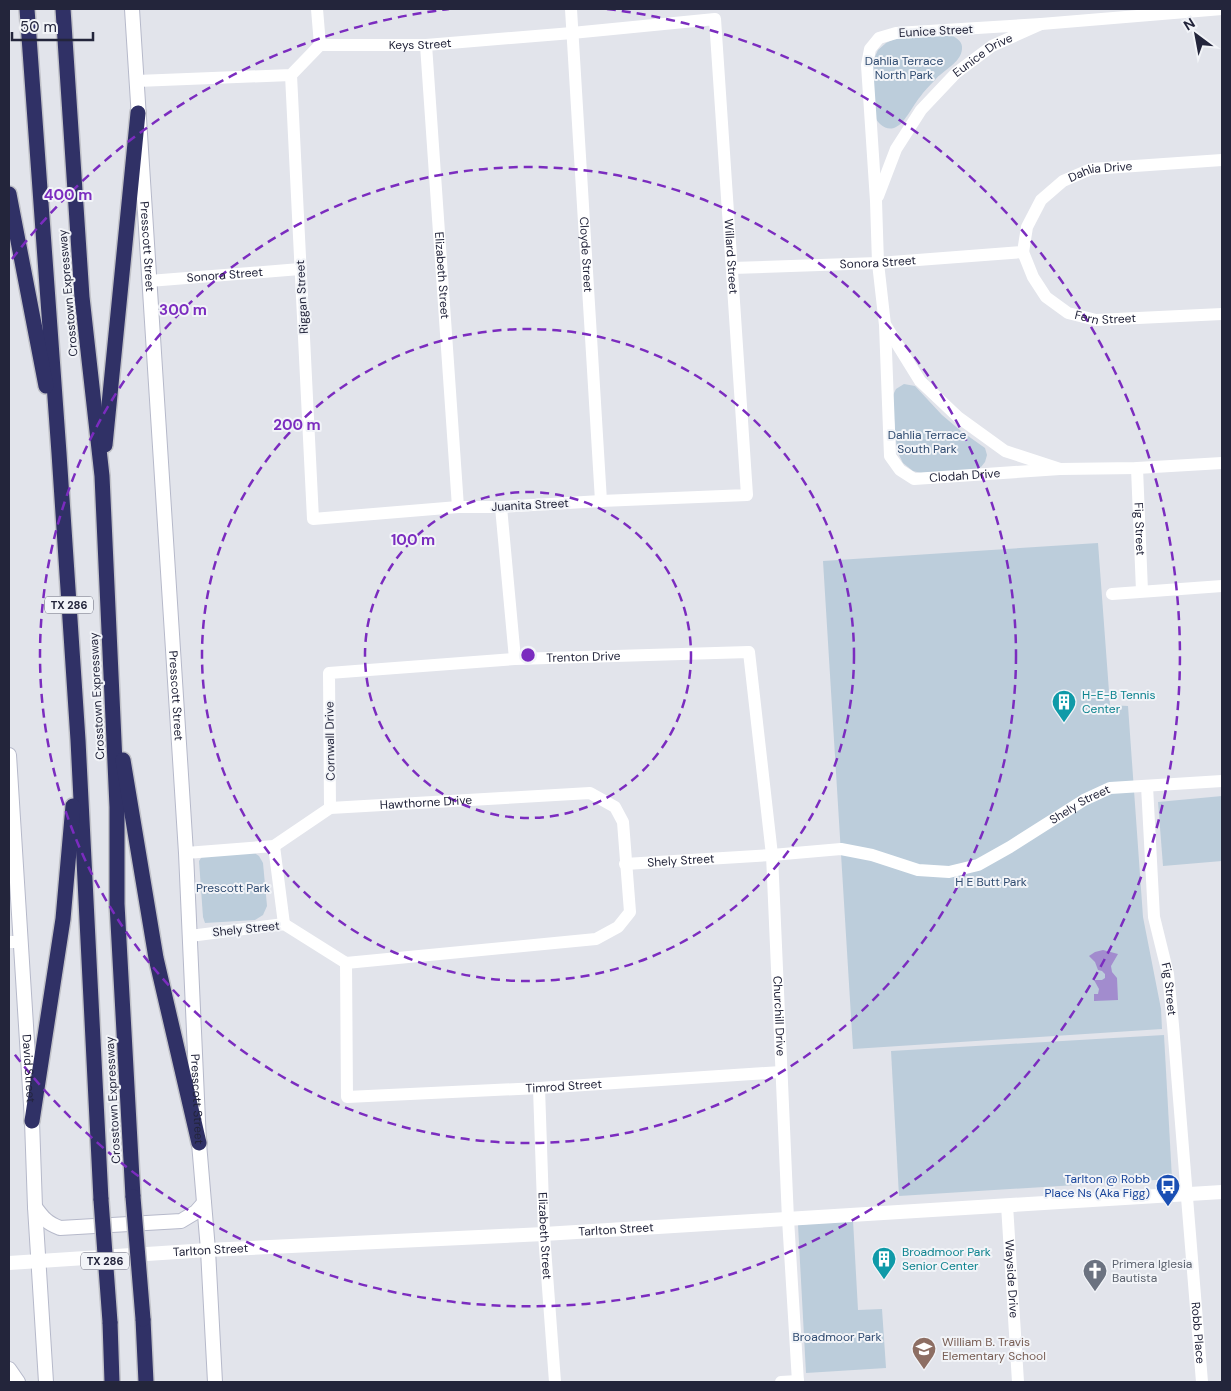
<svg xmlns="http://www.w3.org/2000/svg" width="1231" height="1391" font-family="'DM Sans',sans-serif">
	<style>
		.green { fill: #bccddb }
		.water { fill: #a28cce }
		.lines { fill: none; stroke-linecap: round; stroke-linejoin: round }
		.secondary-casing { stroke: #b6b9ca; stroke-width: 16 }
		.motorway-casing { stroke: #c1c2c8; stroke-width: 18 }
		.minor { stroke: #fff; stroke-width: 12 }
		.tertiary { stroke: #fff; stroke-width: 14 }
		.secondary { stroke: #fff; stroke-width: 14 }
		.motorway { stroke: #303166; stroke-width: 15 }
		.motorway-bridge-casing { stroke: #c1c2c8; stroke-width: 18; stroke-linecap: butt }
		.motorway-bridge { stroke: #303166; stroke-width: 15 }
		.ring { fill: none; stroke: #7b2cbf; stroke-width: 2.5; stroke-dasharray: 9 6 }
		.labels { text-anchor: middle; stroke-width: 4; stroke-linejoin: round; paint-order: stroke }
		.shield { fill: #f2f4f8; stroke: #616374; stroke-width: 1 }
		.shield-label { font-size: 11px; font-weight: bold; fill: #23253b }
		.street-label { font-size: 12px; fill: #23253b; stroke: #f2f4f8 }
		.park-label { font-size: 12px; fill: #2f4b70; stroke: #f2f4f8 }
		.culture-label { font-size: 12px; fill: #0d838f; stroke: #f2f4f8; text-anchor: start }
		.transit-label { font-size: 12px; fill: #164399; stroke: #f2f4f8; text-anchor: end }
		.worship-label { font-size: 12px; fill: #5b616d; stroke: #f2f4f8; text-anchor: start }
		.education-label { font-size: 12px; fill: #785e54; stroke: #f2f4f8; text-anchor: start }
		.centre { fill: #7b2cbf; stroke: #f2f4f8; stroke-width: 2.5 }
		.ring-label { font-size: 15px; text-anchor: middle; font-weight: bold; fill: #7b2cbf; stroke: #f2f4f8; stroke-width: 4; stroke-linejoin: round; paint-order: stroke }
	</style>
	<rect width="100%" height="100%" fill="#e2e4eb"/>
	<g class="green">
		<path d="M951,35C957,38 963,42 962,49C961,63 943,70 935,80C930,85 924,91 920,97C913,105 905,123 896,127C887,132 878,124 875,117L873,61L878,50L886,43L896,38Z"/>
		<path d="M904,384L915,386L942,415L961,431L985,448L987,455L985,462L981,467L974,470L921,473L913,471L903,463L897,451L892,397L896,389Z"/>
		<path d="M1098,543L1110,705L1128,706L1143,917L1161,1009L1162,1029L853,1049L823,561Z"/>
		<path d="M1222,796V861L1163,866L1158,802Z"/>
		<path d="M253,852L259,856L263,863L267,906L263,915L255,920L205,923L203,917L199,861L203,855Z"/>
		<path d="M1164,1035L1172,1179L899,1196L891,1051Z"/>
		<path d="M853,1220L858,1310L882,1309L886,1368L806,1373L798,1225Z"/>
	</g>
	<path class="water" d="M1103,950L1118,954L1111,966L1112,972L1117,978L1118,1000L1094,1001V994H1098L1099,989L1094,980H1102L1105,978V974L1102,971L1098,970L1095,962L1089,956L1095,952Z"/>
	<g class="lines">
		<defs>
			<g id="secondary">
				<path id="s19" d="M132,9L186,853L199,1143L208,1250L215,1382"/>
				<path id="s20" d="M9,755L32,1121L35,1207L46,1382"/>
				<path d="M35,1207C43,1218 47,1223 60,1228L181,1221L196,1212L204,1203"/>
				<path d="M9,1369L18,1382"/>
			</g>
			<g id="motorway">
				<path d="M27,9L59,453L78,740L101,1200"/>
				<path d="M63,9L82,297L102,476L117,807V904L133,1197"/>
				<path d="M9,194L46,386"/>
				<path d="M105,445L138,113"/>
				<path d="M123,760L156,958L199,1143"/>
				<path d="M32,1121L63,919L73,806"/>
				<path d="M143,1319L146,1382"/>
				<path d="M110,1322L112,1382"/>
			</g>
		</defs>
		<use href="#secondary" class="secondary-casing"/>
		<use href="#motorway" class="motorway-casing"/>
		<g class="minor">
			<path d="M317,9L320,45"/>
			<path id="s1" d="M571,9L601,501"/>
			<path id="s2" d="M1041,24L896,33L879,38L870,49L867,65L876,201L878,263L885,325L890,456L900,470L914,479L1060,469"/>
			<path id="s3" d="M426,45L458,507"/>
			<path id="s4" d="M137,81L291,75L320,45H426L572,33L715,19L747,495L601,501L501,507H458L313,519L291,75"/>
			<path id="s5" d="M878,196L896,149L921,110L956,73L992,46L1041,24L1222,9"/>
			<path id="s6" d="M1023,252L1027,227L1041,200L1063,181L1091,169L1222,160"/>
			<path id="s7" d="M1023,252L1033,277L1046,297L1068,313L1096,320L1222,314"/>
			<path id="s8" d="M732,268L878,263L1023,252"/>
			<path id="s9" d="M149,281L300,269"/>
			<path d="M886,326L920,381L958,417L1005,451L1060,469L1137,468L1222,463"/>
			<path id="s10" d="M1137,468L1142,591"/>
			<path d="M501,507L515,659"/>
			<path d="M1112,594L1222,586"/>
			<path id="s11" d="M1147,786L1154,917L1168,974L1173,1025L1202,1382"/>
			<path id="s12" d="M330,808L329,673L515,659L749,652L772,855L788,1219L798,1382"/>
			<path d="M274,846L284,924"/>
			<path id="s13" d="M186,853L274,846L330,808L590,793L615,807L623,822L630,912L618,927L596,939L346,963L284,924L190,936"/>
			<path id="s14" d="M625,864L772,855L841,849L872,855L918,870L949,872L978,865L1010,847L1084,800L1110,788L1222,781"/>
			<path d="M9,942H21"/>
			<path id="s15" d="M346,963L347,1097L539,1088L781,1072"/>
			<path id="s16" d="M539,1088L544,1234L555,1382"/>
			<path id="s17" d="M1007,1205L1018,1382"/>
			<path d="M781,1382L798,1381"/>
		</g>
		<path class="tertiary" id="s18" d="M9,1263L208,1250L544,1234L1222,1192"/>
		<use href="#secondary" class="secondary"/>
		<use href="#motorway" class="motorway"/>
		<defs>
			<g id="motorway-bridge">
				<path d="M133,1197L143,1319"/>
				<path d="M101,1200L110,1322"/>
			</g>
		</defs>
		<use href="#motorway-bridge" class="motorway-bridge-casing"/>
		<use href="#motorway-bridge" class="motorway-bridge"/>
	</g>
	<g class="ring">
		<circle cx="528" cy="655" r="163"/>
		<circle cx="528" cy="655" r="326"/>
		<circle cx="528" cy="655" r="488"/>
		<path d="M12 259A651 651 0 0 1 449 9M607 9A651 651 0 1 1 12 1051"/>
	</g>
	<defs>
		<symbol id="building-pin" viewBox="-11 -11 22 30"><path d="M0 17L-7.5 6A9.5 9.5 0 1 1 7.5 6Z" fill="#0f9aa8" stroke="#f2f4f8"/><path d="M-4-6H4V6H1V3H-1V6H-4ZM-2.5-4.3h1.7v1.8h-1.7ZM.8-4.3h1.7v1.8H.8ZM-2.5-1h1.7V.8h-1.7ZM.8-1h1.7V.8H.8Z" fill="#fff"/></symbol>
		<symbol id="bus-pin" viewBox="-11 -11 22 30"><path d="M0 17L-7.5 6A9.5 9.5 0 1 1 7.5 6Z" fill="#1a4fb4" stroke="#f2f4f8"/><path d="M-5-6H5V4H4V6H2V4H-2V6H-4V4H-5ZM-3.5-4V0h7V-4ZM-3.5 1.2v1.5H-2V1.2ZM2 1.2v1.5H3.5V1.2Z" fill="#fff"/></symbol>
		<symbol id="church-pin" viewBox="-11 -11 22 30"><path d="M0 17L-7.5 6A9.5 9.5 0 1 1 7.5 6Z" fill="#6b7280" stroke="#f2f4f8"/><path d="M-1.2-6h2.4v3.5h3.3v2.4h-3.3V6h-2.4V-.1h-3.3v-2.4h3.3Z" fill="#fff"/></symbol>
		<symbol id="school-pin" viewBox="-11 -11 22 30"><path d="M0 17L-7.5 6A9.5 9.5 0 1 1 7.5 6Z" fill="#8d6e63" stroke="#f2f4f8"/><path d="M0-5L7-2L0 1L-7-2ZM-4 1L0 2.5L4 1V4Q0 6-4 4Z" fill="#fff"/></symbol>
	</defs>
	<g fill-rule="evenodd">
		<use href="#building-pin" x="1050" y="688" width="28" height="38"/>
		<use href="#bus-pin" x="1154" y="1172" width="28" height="38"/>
		<use href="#building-pin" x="870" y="1245" width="28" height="38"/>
		<use href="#church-pin" x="1081" y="1257" width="28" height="38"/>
		<use href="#school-pin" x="910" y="1335" width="28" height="38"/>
	</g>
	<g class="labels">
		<g class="shield">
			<rect x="45" y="596.5" width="48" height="17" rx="4"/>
			<rect x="81" y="1252.5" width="48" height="17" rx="4"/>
		</g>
		<g class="shield-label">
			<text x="69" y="609">TX 286</text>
			<text x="105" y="1265">TX 286</text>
		</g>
		<g class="street-label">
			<text transform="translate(936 31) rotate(-3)" y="4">Eunice Street</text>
			<text dy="4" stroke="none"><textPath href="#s4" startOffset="296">Keys Street</textPath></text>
			<text dy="4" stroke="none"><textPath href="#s5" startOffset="180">Eunice Drive</textPath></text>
			<text dy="4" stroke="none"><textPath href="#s6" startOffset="124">Dahlia Drive</textPath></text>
			<text dy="4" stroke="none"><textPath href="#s19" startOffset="238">Presscott Street</textPath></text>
			<text dy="4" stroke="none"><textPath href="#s1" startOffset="246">Cloyde Street</textPath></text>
			<text dy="4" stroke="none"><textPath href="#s4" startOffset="830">Willard Street</textPath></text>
			<text dy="4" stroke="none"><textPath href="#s8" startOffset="146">Sonora Street</textPath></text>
			<text dy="4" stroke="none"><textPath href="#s9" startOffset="76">Sonora Street</textPath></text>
			<text dy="4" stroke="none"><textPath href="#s3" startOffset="231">Elizabeth Street</textPath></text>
			<text transform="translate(68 293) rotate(-95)" y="4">Crosstown Expressway</text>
			<text transform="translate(302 297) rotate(-93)" y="4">Riggan Street</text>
			<text dy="4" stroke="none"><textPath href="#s7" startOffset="116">Fern Street</textPath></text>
			<text dy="4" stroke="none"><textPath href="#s2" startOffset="670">Clodah Drive</textPath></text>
			<text transform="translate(530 505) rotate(-3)" y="4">Juanita Street</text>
			<text dy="4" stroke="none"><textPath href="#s10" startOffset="61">Fig Street</textPath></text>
			<text dy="4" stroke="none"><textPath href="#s12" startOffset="390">Trenton Drive</textPath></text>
			<text dy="4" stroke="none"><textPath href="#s19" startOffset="688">Presscott Street</textPath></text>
			<text transform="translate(97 696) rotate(-93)" y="4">Crosstown Expressway</text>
			<text transform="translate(330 741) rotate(-91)" y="4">Cornwall Drive</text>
			<text dy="4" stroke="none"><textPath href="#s13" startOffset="252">Hawthorne Drive</textPath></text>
			<text dy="4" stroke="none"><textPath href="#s14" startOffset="476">Shely Street</textPath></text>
			<text dy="4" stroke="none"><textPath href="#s14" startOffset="56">Shely Street</textPath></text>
			<text transform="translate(246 929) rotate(-6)" y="4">Shely Street</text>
			<text dy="4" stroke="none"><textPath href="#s11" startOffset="205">Fig Street</textPath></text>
			<text dy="4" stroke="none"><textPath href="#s12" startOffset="921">Churchill Drive</textPath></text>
			<text dy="4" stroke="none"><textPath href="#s20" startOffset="314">David Street</textPath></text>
			<text dy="4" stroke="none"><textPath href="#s15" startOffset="351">Timrod Street</textPath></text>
			<text transform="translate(113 1100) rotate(-93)" y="4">Crosstown Expressway</text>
			<text dy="4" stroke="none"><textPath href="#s19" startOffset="1092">Presscott Street</textPath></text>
			<text dy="4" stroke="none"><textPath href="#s18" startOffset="608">Tarlton Street</textPath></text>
			<text dy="4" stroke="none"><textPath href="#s16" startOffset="148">Elizabeth Street</textPath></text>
			<text dy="4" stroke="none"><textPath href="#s18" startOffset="202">Tarlton Street</textPath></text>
			<text dy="4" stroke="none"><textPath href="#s17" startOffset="74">Wayside Drive</textPath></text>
			<text dy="4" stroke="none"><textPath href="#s11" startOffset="550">Robb Place</textPath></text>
		</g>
		<g class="park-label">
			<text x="904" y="65">Dahlia Terrace<tspan x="904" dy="14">North Park</tspan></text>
			<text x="927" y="439">Dahlia Terrace<tspan x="927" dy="14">South Park</tspan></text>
			<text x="991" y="886">H E Butt Park</text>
			<text x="233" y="892">Prescott Park</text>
			<text x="837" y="1341">Broadmoor Park</text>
		</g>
		<g class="culture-label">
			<text x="1082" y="699">H-E-B Tennis<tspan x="1082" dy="14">Center</tspan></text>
			<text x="902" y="1256">Broadmoor Park<tspan x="902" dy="14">Senior Center</tspan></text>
		</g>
		<g class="transit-label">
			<text x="1150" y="1183">Tarlton @ Robb<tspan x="1150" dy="14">Place Ns (Aka Figg)</tspan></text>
		</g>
		<g class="worship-label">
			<text x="1112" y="1268">Primera Iglesia<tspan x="1112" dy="14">Bautista</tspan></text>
		</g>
		<g class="education-label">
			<text x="942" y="1346">William B. Travis<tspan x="942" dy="14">Elementary School</tspan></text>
		</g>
	</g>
	<circle cx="528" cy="655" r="8" class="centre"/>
	<g class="ring-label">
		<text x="68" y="200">400 m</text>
		<text x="183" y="315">300 m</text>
		<text x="297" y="430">200 m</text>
		<text x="413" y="545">100 m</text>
	</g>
	<rect width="1231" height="1391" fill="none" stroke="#23253b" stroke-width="20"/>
	<g transform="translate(1196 35) rotate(328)" stroke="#f2f4f8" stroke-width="4" paint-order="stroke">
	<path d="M0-4L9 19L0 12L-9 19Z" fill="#23253b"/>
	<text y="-8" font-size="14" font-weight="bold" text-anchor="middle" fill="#23253b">N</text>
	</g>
	<path d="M12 32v8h81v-8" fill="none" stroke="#23253b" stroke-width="2.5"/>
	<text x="20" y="32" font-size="15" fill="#23253b" stroke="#f2f4f8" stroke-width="4" paint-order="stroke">50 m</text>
</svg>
